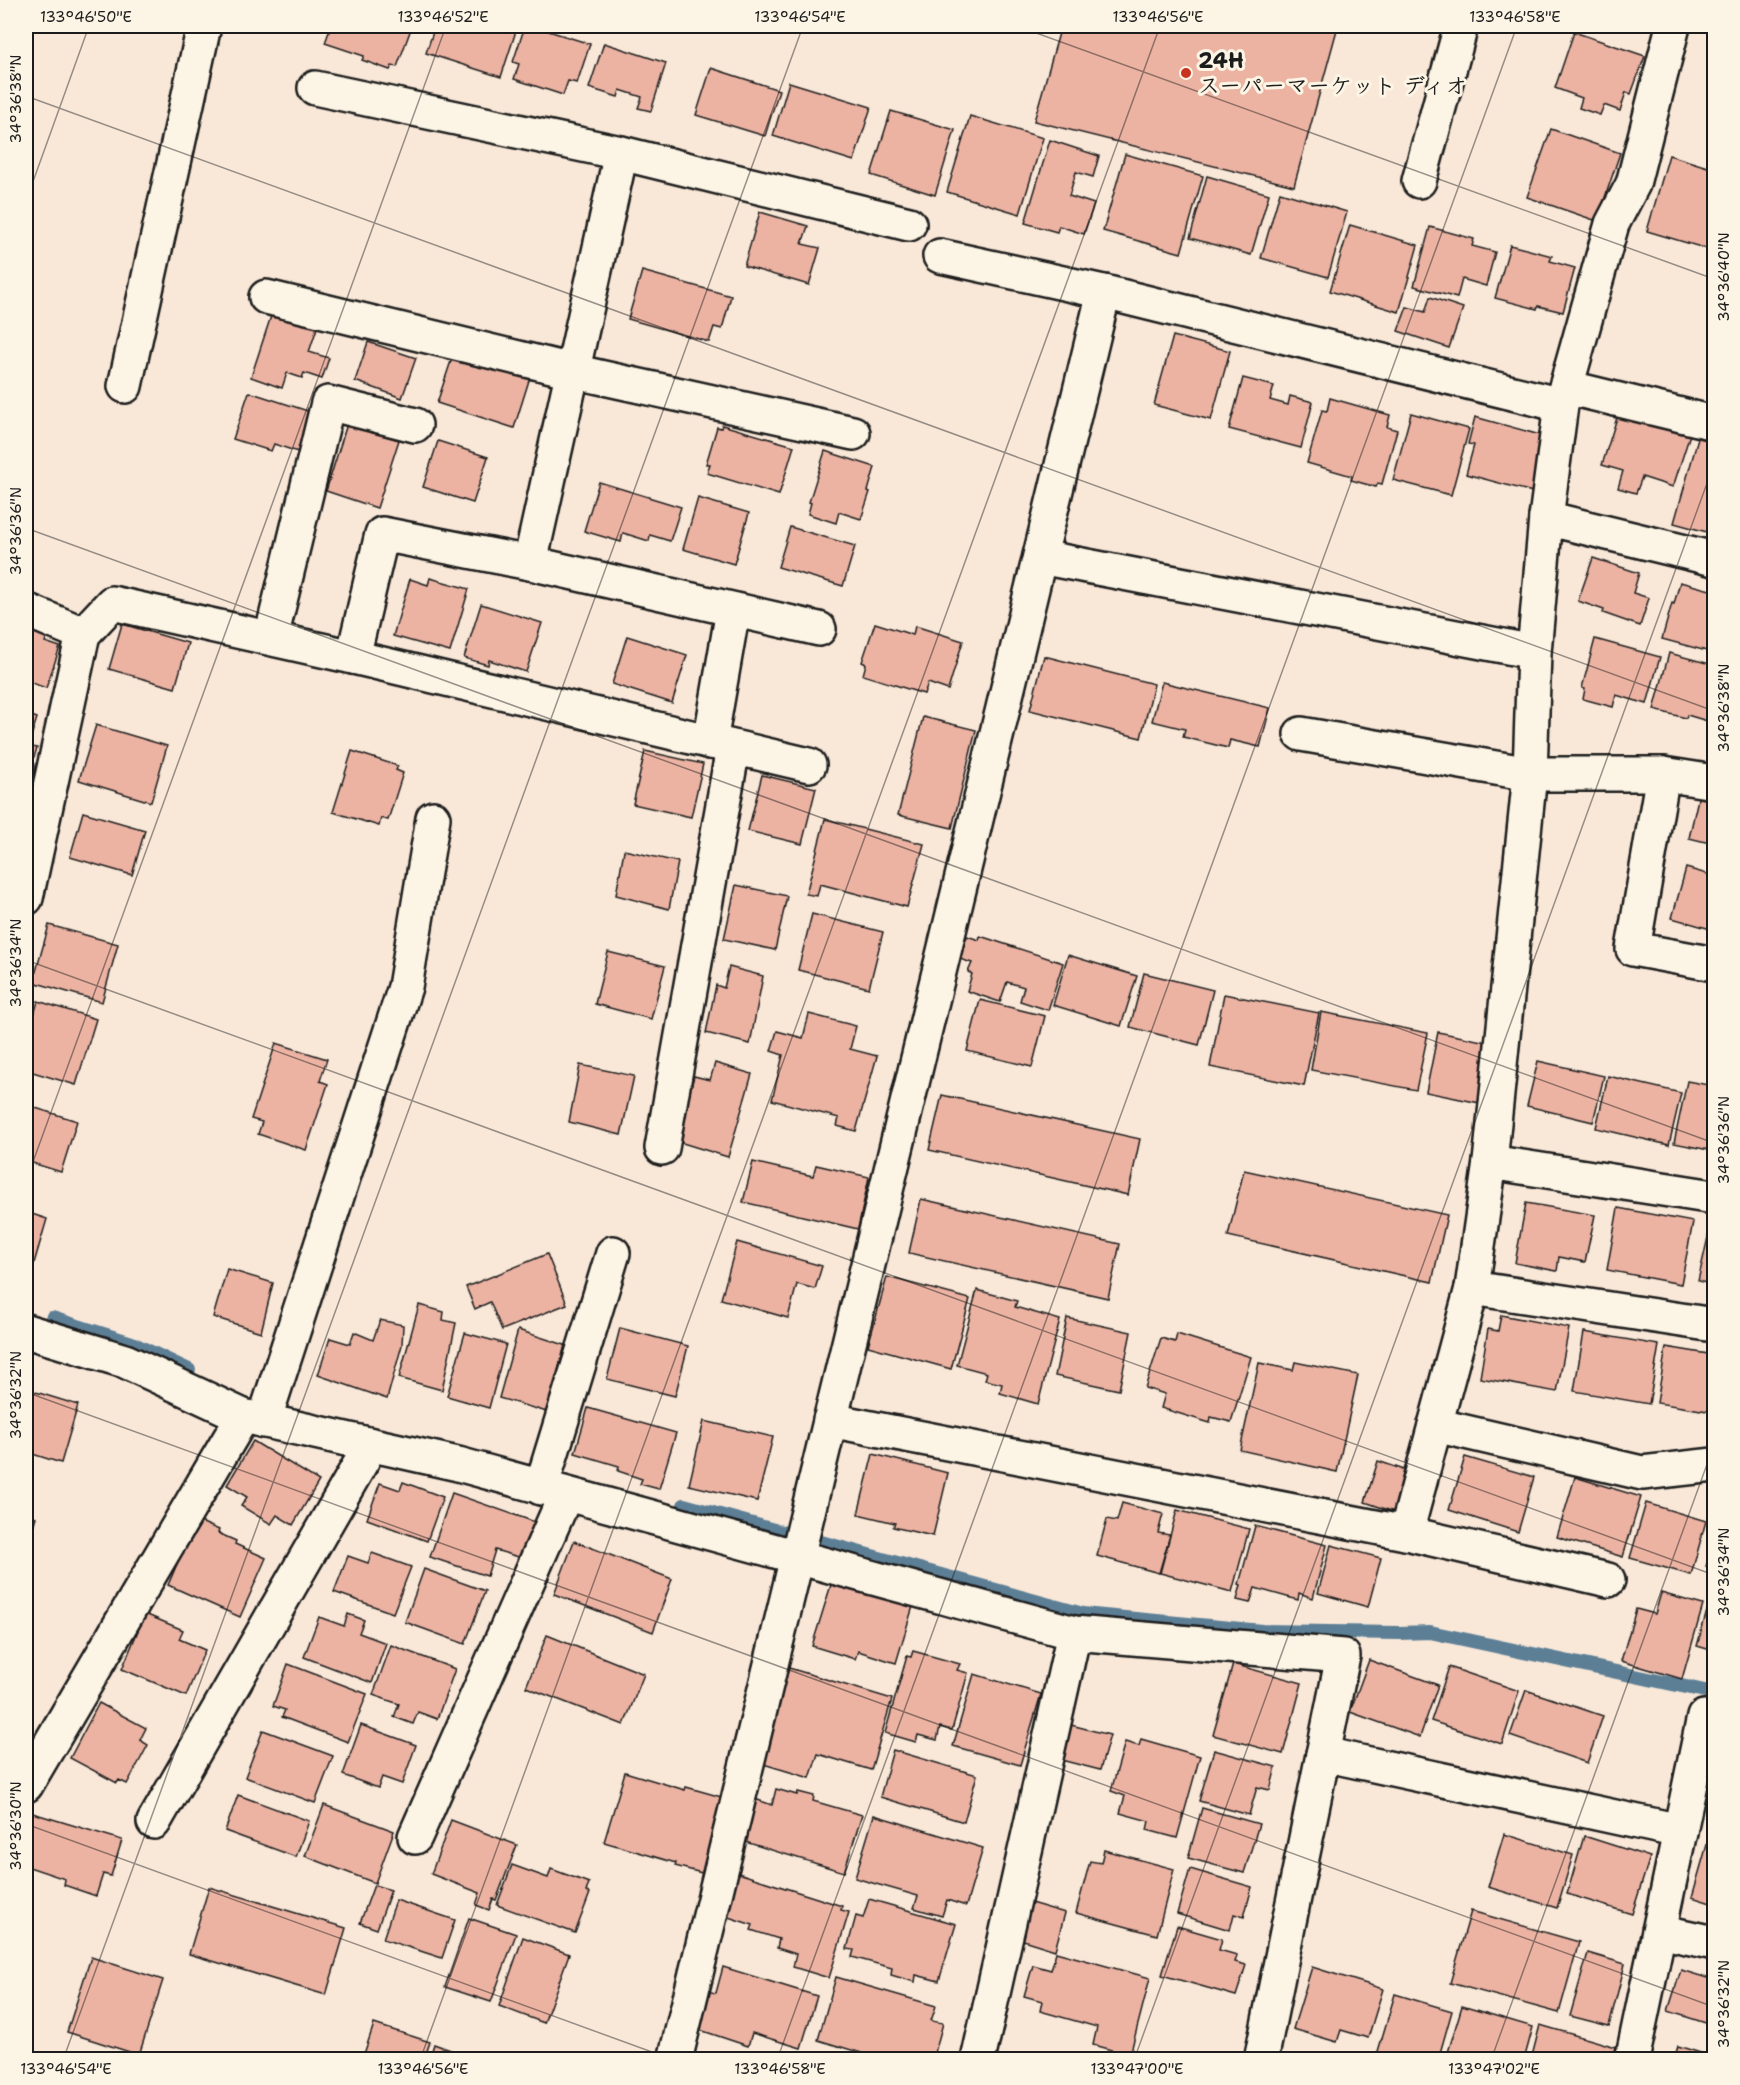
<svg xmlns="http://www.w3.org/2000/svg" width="1740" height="2085" font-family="'Shantell Sans','Klee One',sans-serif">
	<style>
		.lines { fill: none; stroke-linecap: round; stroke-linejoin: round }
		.stream { stroke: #5d7f96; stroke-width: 14 }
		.building { fill: #ecb3a3; stroke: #1c1c1c; stroke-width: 1.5 }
		.minor-casing { stroke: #1c1c1c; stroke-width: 38 }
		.minor { stroke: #fcf5e5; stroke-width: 33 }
		.ticks { fill: none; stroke: #1c1c1c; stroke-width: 1.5; stroke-opacity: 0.45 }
		.poi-dot { fill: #c8321e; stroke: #fcf5e5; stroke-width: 2 }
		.labels { text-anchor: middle; stroke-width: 6; stroke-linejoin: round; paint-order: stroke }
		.poi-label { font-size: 22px; font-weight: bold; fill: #1c1c1c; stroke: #fcf5e5; text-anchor: start }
		.neatline { fill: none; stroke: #1c1c1c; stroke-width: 2 }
		.ticks-label { font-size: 15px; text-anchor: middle; fill: #1c1c1c }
	</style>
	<rect width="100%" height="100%" fill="#f9e8d8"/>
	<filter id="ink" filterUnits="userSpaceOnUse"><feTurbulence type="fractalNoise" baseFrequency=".0167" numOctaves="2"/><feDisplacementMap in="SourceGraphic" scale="12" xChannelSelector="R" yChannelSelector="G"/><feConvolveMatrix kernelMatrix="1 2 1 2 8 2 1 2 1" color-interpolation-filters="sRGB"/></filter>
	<g filter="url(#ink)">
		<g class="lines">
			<g class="stream">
				<path d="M52,1318L132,1343L189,1370"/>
				<path d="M684,1505L785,1533"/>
				<path d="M810,1539L1083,1614L1262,1631L1399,1633L1430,1632L1714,1693"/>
			</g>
		</g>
		<g class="building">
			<path d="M331,26H412L397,67L392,66L390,70L362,60L364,56L325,43Z"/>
			<path d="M435,26H500L516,31L501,77L426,53Z"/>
			<path d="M525,26H533L590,44L577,83L568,81L563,95L514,79L519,64L513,62Z"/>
			<path d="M1061,26H1338L1294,186L1034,121Z"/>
			<path d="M1574,32L1645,56L1631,94L1626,92L1620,111L1604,105L1600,115L1579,108L1582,98L1555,88Z"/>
			<path d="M604,43L666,63L651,111L638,108L642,97L620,90L618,97L589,88Z"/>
			<path d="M711,68L779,90L765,136L696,115Z"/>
			<path d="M789,82L871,107L854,161L773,136Z"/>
			<path d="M891,111L955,130L935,195L871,175Z"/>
			<path d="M970,116L1043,138L1020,214L947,192Z"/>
			<path d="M1551,129L1620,153L1597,221L1527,197Z"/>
			<path d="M1050,140L1099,156L1093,177L1076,172L1069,196L1094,204L1084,234L1059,226L1057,232L1025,223Z"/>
			<path d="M1125,154L1203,176L1181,253L1103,231Z"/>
			<path d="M1669,155L1714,169V251L1647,231Z"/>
			<path d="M1207,176L1269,194L1251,255L1190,238Z"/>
			<path d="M1280,192L1347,212L1328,277L1261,258Z"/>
			<path d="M760,212L808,226L802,244L820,248L809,285L744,266Z"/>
			<path d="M1350,225L1418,245L1399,312L1330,291Z"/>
			<path d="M1430,227L1474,239L1472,246L1495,252L1486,286L1462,279L1457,298L1414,286Z"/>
			<path d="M1510,245L1552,256L1550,261L1575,268L1563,312L1538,306L1537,309L1495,298Z"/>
			<path d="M642,271L731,296L722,329L714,327L709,342L628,319Z"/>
			<path d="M1430,297L1463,308L1449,348L1398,331L1407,307L1425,312Z"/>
			<path d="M273,310L318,325L309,352L329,358L322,379L304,373L302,378L287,373L282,388L251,377Z"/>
			<path d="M1173,336L1230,351L1211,420L1154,405Z"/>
			<path d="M368,342L416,358L402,398L355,381Z"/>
			<path d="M455,349L531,374L514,428L437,403Z"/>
			<path d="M1243,378L1274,386L1270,400L1288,405L1290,396L1313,402L1301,448L1229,429Z"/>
			<path d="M249,392L311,412L298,452L274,444L271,451L233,439Z"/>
			<path d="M1330,398L1390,415L1387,427L1397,430L1382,484L1378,483L1376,487L1351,480L1352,476L1307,463L1322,410L1327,411Z"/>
			<path d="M1621,405L1692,428L1673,487L1642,477L1636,493L1618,488L1623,471L1602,465Z"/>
			<path d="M1411,413L1469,429L1451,495L1393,480Z"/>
			<path d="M1475,417L1551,438L1536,493L1466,474L1474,445L1468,444Z"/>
			<path d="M347,424L399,440L377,508L326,491Z"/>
			<path d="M722,425L794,446L779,495L707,473L710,464H706L717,427L721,428Z"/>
			<path d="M1701,428L1714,432V505L1707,532L1674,523Z"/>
			<path d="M438,441L488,457L473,503L423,487Z"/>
			<path d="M825,451L875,467L868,491L870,492L861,519L839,512L836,523L808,514L811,503L809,502Z"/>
			<path d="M599,482L681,507L670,541L650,535L649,541L623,533L621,542L584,531Z"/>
			<path d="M698,498L749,513L734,564L683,549Z"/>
			<path d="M790,527L855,546L843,586L778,567Z"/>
			<path d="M1593,558L1639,573L1633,593L1649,598L1640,626L1603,613L1604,610L1578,601Z"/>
			<path d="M430,578L469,589L450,652L393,636L410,579L428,585Z"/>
			<path d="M1680,582L1714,591L1709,611L1714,612V653L1662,639L1672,603L1674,604Z"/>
			<path d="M481,604L542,623L526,672L489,660L488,665L464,658Z"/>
			<path d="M875,623L913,635L915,626L963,641L948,690L928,683L924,694L863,675L866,664L862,662Z"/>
			<path d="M122,624L188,643L175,688L109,669Z"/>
			<path d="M26,625L48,633L45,642L60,647L46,688L26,681Z"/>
			<path d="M627,636L687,655L672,703L612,684Z"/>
			<path d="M1595,639L1660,657L1647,704L1616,695L1613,707L1583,699L1585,689L1582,688Z"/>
			<path d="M1669,653L1714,665V723L1687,715L1686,718L1654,710Z"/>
			<path d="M1044,656L1154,684L1141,738L1030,710Z"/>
			<path d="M1162,682L1270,708L1260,747L1230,740L1228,748L1183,737L1185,729L1152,721Z"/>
			<path d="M26,714L37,718L28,746L37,748L28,775L26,774Z"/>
			<path d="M923,717L976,730L952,828L898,815Z"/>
			<path d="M96,725L167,746L151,802L79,780Z"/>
			<path d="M352,751L398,766L396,770L403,773L388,820L381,818L379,826L333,812Z"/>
			<path d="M645,751L703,764L691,817L633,804Z"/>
			<path d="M762,775L816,788L802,844L748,831Z"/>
			<path d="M1700,790L1714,793V844L1689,838Z"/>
			<path d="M83,812L145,830L132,875L70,857Z"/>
			<path d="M825,819L924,844L907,907L820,884L817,896L806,894Z"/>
			<path d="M624,850L678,862L669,909L616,895Z"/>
			<path d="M1686,868L1714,876V930L1672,918Z"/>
			<path d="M736,885L787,896L775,950L724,939Z"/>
			<path d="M812,914L883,932L869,988L798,970Z"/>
			<path d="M49,925L118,944L102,1002L33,982Z"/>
			<path d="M967,936L979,940L980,936L1063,963L1048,1010L1020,1001L1024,987L1007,982L1000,1002L967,991L972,974L968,972L972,963L960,959Z"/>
			<path d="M608,952L665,966L651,1019L595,1004Z"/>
			<path d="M1068,955L1137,976L1121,1026L1053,1005Z"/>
			<path d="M729,967L763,976L750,1044L706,1033L716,985L724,988Z"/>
			<path d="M1144,973L1213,990L1199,1045L1130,1027Z"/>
			<path d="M1224,994L1319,1013L1304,1086L1210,1067Z"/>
			<path d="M980,1000L1045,1016L1032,1067L967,1051Z"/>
			<path d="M38,1001L96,1019L76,1085L26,1070V1043Z"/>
			<path d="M1321,1012L1428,1033L1416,1090L1311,1070Z"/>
			<path d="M809,1014L856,1026L850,1049L877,1056L856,1131L837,1126L839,1118L772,1100L783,1055L771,1051L777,1031L803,1038Z"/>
			<path d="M1438,1032L1492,1043L1480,1103L1426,1092Z"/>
			<path d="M276,1043L327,1059L320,1081L328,1084L306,1150L258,1134L262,1122L251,1119Z"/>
			<path d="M1538,1061L1604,1076L1593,1122L1527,1106Z"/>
			<path d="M715,1063L752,1074L728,1157L676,1141L694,1076L710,1080Z"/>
			<path d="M580,1065L634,1076L621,1135L569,1122Z"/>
			<path d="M1608,1076L1681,1093L1669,1145L1596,1128Z"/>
			<path d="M1687,1081L1714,1086V1151L1674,1143Z"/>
			<path d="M942,1095L1140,1139L1128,1195L929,1150Z"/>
			<path d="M26,1105L77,1121L61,1172L26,1161Z"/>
			<path d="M753,1162L813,1176L816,1165L869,1177L858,1229L743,1202Z"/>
			<path d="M1244,1170L1447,1215L1432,1282L1228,1236Z"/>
			<path d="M921,1199L1120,1244L1108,1298L909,1253Z"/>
			<path d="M1526,1203L1595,1215L1585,1262L1559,1257L1557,1271L1515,1263Z"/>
			<path d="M1618,1208L1693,1222L1681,1284L1607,1270Z"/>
			<path d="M26,1212L47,1219L32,1270L26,1268Z"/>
			<path d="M1711,1224L1714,1225V1285L1698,1281Z"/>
			<path d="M737,1242L822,1266L815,1289L797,1284L788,1318L721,1299Z"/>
			<path d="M547,1254L567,1304L502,1330L490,1302L475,1309L466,1287Z"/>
			<path d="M227,1269L273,1283L261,1332L213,1317Z"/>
			<path d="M887,1277L970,1299L951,1369L868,1346Z"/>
			<path d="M977,1290L1017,1301L1015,1307L1060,1320L1038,1404L1000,1393L1002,1384L985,1380L987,1373L957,1365Z"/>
			<path d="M419,1305L444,1312L443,1320L456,1323L442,1390L399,1378Z"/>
			<path d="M1501,1315L1569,1328L1557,1392L1480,1378L1488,1329L1498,1331Z"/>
			<path d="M1067,1318L1131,1332L1119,1390L1055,1376Z"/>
			<path d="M380,1320L403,1325L402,1345L387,1399L318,1375L330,1338L350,1344L354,1332L373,1340Z"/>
			<path d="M620,1328L688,1346L675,1396L607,1379Z"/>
			<path d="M518,1330L565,1345L547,1412L499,1398Z"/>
			<path d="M1584,1332L1659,1345L1649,1404L1574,1391Z"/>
			<path d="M465,1333L506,1344L489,1408L447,1396Z"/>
			<path d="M1177,1334L1251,1357L1231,1422L1211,1417L1210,1423L1161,1408L1165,1394L1145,1388L1161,1338L1175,1342Z"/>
			<path d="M1666,1347L1714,1355V1412L1657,1403Z"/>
			<path d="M1295,1362L1358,1375L1337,1472L1240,1450L1259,1363L1293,1370Z"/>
			<path d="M26,1389L78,1405L61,1463L26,1452Z"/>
			<path d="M588,1408L676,1433L659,1489L640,1484L642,1479L618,1471L619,1466L575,1453Z"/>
			<path d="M704,1421L773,1437L757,1501L689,1485Z"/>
			<path d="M253,1441L319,1481L293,1525L277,1515L271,1524L241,1506L247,1497L227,1485Z"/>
			<path d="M873,1454L948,1473L933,1536L893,1527L895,1523L858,1514Z"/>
			<path d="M1465,1457L1534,1477L1518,1532L1449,1510Z"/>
			<path d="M1378,1461L1416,1474L1403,1515L1365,1502Z"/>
			<path d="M1575,1477L1641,1497L1623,1557L1557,1537Z"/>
			<path d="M403,1482L443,1497L427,1541L367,1519L380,1483L400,1490Z"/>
			<path d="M452,1493L535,1522L522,1558L495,1550L487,1576L430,1557Z"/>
			<path d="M1122,1503L1163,1514L1158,1533L1170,1535L1159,1573L1097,1556L1107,1519L1117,1521Z"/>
			<path d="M1646,1503L1706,1521L1691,1575L1630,1558Z"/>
			<path d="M1177,1510L1249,1529L1232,1592L1160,1573Z"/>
			<path d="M26,1513L36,1517L26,1549Z"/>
			<path d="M196,1520L219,1530L218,1533L236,1541L235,1544L266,1558L240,1617L168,1585Z"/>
			<path d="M1255,1526L1327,1545L1313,1598L1299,1593L1298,1600L1255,1588L1250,1603L1237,1600L1241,1585L1239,1584Z"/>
			<path d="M1714,1536V1569L1706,1567Z"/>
			<path d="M574,1541L672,1579L653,1632L554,1594Z"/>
			<path d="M1331,1545L1381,1558L1368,1607L1318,1593Z"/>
			<path d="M372,1553L411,1567L393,1613L334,1592L348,1556L368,1563Z"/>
			<path d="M424,1569L485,1591L465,1644L405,1622Z"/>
			<path d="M835,1572L916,1596L896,1663L858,1651L855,1659L812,1646Z"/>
			<path d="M1713,1590L1714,1591V1651L1697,1646Z"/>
			<path d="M1661,1593L1703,1605L1682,1679L1621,1661L1636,1609L1655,1614Z"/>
			<path d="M145,1614L183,1630L179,1639L205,1650L186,1696L122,1669Z"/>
			<path d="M348,1614L364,1620L359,1633L386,1643L372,1683L304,1657L319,1617L344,1626Z"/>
			<path d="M547,1635L644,1674L624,1725L526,1687Z"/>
			<path d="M391,1645L455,1669L437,1719L418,1712L413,1724L394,1717L399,1704L373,1695Z"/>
			<path d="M913,1651L960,1664L957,1670L968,1673L952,1730L940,1727L937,1740L918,1735L916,1742L885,1733L907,1656L911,1657Z"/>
			<path d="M1369,1660L1438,1685L1420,1737L1350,1712Z"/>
			<path d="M288,1664L367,1694L348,1742L282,1717L285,1710L273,1706Z"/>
			<path d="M1233,1664L1302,1683L1283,1754L1213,1735Z"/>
			<path d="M1449,1667L1519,1691L1502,1744L1431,1721Z"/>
			<path d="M789,1668L892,1699L871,1770L818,1754L810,1778L760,1763Z"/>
			<path d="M974,1674L1041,1694L1020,1765L953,1746Z"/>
			<path d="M1526,1690L1603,1716L1587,1763L1510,1736Z"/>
			<path d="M99,1703L146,1728L140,1740L148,1745L127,1784L119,1780L117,1783L70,1758Z"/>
			<path d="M361,1725L416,1745L402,1784L382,1777L378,1788L343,1775Z"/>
			<path d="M1071,1725L1110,1735L1100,1770L1061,1760Z"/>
			<path d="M263,1730L333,1756L315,1803L245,1777Z"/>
			<path d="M1141,1739L1200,1756L1177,1838L1147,1830L1149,1821L1120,1813L1125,1796L1111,1791L1125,1742L1139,1746Z"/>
			<path d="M893,1750L977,1775L964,1822L880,1797Z"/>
			<path d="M1214,1750L1276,1767L1270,1790L1257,1787L1249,1815L1199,1801Z"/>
			<path d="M625,1772L685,1790L686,1787L725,1798L702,1873L675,1866L676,1863L604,1842Z"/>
			<path d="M776,1789L797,1795L798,1792L814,1796L813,1801L862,1815L844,1872L742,1841L755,1799L772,1805Z"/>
			<path d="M238,1795L309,1821L296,1857L225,1831Z"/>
			<path d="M324,1805L394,1831L375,1883L305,1856Z"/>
			<path d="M1202,1808L1259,1824L1244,1873L1188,1858Z"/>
			<path d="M26,1811L122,1840L111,1876L103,1874L96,1896L64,1885L65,1879L26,1866Z"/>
			<path d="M874,1815L983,1848L966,1906L947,1900L942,1916L914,1908L918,1896L855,1878Z"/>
			<path d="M451,1820L517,1845L496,1900L493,1899L489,1910L476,1905L480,1893L431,1874Z"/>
			<path d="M1504,1834L1573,1855L1557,1908L1488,1887Z"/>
			<path d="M1584,1836L1650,1857L1632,1914L1567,1894Z"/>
			<path d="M1708,1841L1714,1843V1904L1692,1897Z"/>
			<path d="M1104,1850L1174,1869L1157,1935L1076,1913L1090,1861L1101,1863Z"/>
			<path d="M512,1865L548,1878L551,1869L589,1883L586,1892L590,1893L575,1933L497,1905Z"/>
			<path d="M1190,1869L1252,1887L1244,1917L1234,1914L1230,1930L1177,1914Z"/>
			<path d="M735,1872L842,1906L841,1910L849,1912L829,1978L793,1967L796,1954L777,1948L779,1939L751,1930L753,1925L722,1915Z"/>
			<path d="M374,1885L391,1890L377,1929L360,1923Z"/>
			<path d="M209,1887L346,1928L326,1995L189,1954Z"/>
			<path d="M869,1899L956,1924L939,1981L916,1975L915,1982L891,1975L892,1968L852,1957L854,1950L847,1949L856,1916L863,1918Z"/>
			<path d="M396,1900L455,1920L442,1958L383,1939Z"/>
			<path d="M1031,1903L1065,1913L1055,1950L1020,1939Z"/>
			<path d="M1471,1911L1579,1942L1559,2013L1450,1983Z"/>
			<path d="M469,1918L516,1934L491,2002L445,1987Z"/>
			<path d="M1177,1926L1222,1939L1219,1950L1237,1955L1235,1962L1246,1965L1236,1996L1162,1975Z"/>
			<path d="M523,1937L569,1954L544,2023L499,2006Z"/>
			<path d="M1056,1952L1150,1978L1130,2055L1093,2045L1097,2027L1040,2011L1042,2001L1024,1996L1033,1965L1051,1970Z"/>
			<path d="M1588,1953L1625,1964L1609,2026L1570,2016Z"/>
			<path d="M91,1957L163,1980L139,2055L67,2032Z"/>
			<path d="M723,1967L817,1996L801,2048L752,2033L748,2046L694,2028L706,1991L716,1993Z"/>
			<path d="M1312,1967L1383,1989L1368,2038L1341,2030L1337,2042L1293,2029Z"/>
			<path d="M1681,1970L1714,1980V2037L1709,2035L1712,2025L1668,2011Z"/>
			<path d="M836,1977L936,2006L931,2021L943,2023L933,2060H885L818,2040Z"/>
			<path d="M1395,1994L1452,2011L1438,2060L1376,2058Z"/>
			<path d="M1462,2006L1533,2027L1524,2060L1446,2059Z"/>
			<path d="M374,2024L430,2042L424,2060H362Z"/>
			<path d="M1540,2025L1616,2047L1613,2060H1531Z"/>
			<path d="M434,2044L478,2060H429Z"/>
			<path d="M1678,2046L1714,2057V2060H1674Z"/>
		</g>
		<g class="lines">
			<defs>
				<g id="minor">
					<path d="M315,88L621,153L909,224"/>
					<path d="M621,153L530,563L819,629"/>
					<path d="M1419,181L1461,26"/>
					<path d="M940,256L1104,292L1561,405"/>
					<path d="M266,297L572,371L853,433"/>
					<path d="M125,386L204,26"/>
					<path d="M1566,387L1714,423"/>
					<path d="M1546,518L1714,559"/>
					<path d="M1040,557L1534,652"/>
					<path d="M26,610L83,634"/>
					<path d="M271,638L328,403L415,425"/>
					<path d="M353,657L382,534L530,563"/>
					<path d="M1301,734L1530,774H1663"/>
					<path d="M710,742L733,610"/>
					<path d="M1714,782L1663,774L1633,949L1714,964"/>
					<path d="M26,898L83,634L112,603L353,657L809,765"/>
					<path d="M662,1148L733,748"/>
					<path d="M1490,1162L1714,1197"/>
					<path d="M1472,1288L1714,1325"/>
					<path d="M26,1331L125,1361L243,1416L458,1464L1074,1633L1343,1656L1261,2060"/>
					<path d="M830,1420L1406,1533L1608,1580"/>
					<path d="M264,1421L405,987L433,818"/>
					<path d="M1435,1425L1642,1473L1714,1465"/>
					<path d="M541,1488L613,1253"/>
					<path d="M1406,1533L1472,1288L1490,1162L1530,774L1534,652L1546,518L1561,405L1612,224L1633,184L1673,26"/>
					<path d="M1323,1754L1680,1831"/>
					<path d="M26,1785L243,1416"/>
					<path d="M154,1822L371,1445"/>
					<path d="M415,1837L566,1494"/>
					<path d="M1659,1931L1714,1943"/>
					<path d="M675,2060L1104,292"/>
					<path d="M978,2060L1074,1633"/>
					<path d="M1632,2060L1704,1717L1714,1719"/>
				</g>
			</defs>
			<use href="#minor" class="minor-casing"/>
			<use href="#minor" class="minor"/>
		</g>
	</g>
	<path class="ticks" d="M1017,26L1714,279M26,96L1714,711M26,201L89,26M26,528L1714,1143M26,960L1714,1575M26,1181L446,26M26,1392L1714,2007M26,1824L674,2060M63,2060L803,26M420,2060L1160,26M777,2060L1517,26M1134,2060L1714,464M1491,2060L1714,1445"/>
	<circle class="poi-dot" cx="1186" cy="73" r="6"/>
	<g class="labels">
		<g class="poi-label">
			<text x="1198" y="68">24H<tspan x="1198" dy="25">スーパーマーケット ディオ</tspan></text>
		</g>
	</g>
	<rect width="1740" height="2085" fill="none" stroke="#fcf5e5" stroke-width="66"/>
	<rect x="33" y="33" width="1674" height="2019" class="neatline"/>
	<g class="ticks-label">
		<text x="86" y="22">133°46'50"E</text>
		<text x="443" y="22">133°46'52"E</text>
		<text x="800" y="22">133°46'54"E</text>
		<text x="1158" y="22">133°46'56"E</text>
		<text x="1515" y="22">133°46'58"E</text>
		<text transform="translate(16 99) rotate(-90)" y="5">34°36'38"N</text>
		<text transform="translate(1724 277) rotate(-90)" y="5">34°36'40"N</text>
		<text transform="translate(16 531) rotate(-90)" y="5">34°36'36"N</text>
		<text transform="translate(1724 708) rotate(-90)" y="5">34°36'38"N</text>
		<text transform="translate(16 963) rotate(-90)" y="5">34°36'34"N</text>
		<text transform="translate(1724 1140) rotate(-90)" y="5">34°36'36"N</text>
		<text transform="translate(16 1395) rotate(-90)" y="5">34°36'32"N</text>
		<text transform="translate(1724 1572) rotate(-90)" y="5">34°36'34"N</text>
		<text transform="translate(16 1826) rotate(-90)" y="5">34°36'30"N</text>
		<text transform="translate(1724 2004) rotate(-90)" y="5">34°36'32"N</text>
		<text x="66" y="2074">133°46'54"E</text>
		<text x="423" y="2074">133°46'56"E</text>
		<text x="780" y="2074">133°46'58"E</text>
		<text x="1137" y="2074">133°47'00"E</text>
		<text x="1494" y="2074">133°47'02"E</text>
	</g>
</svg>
